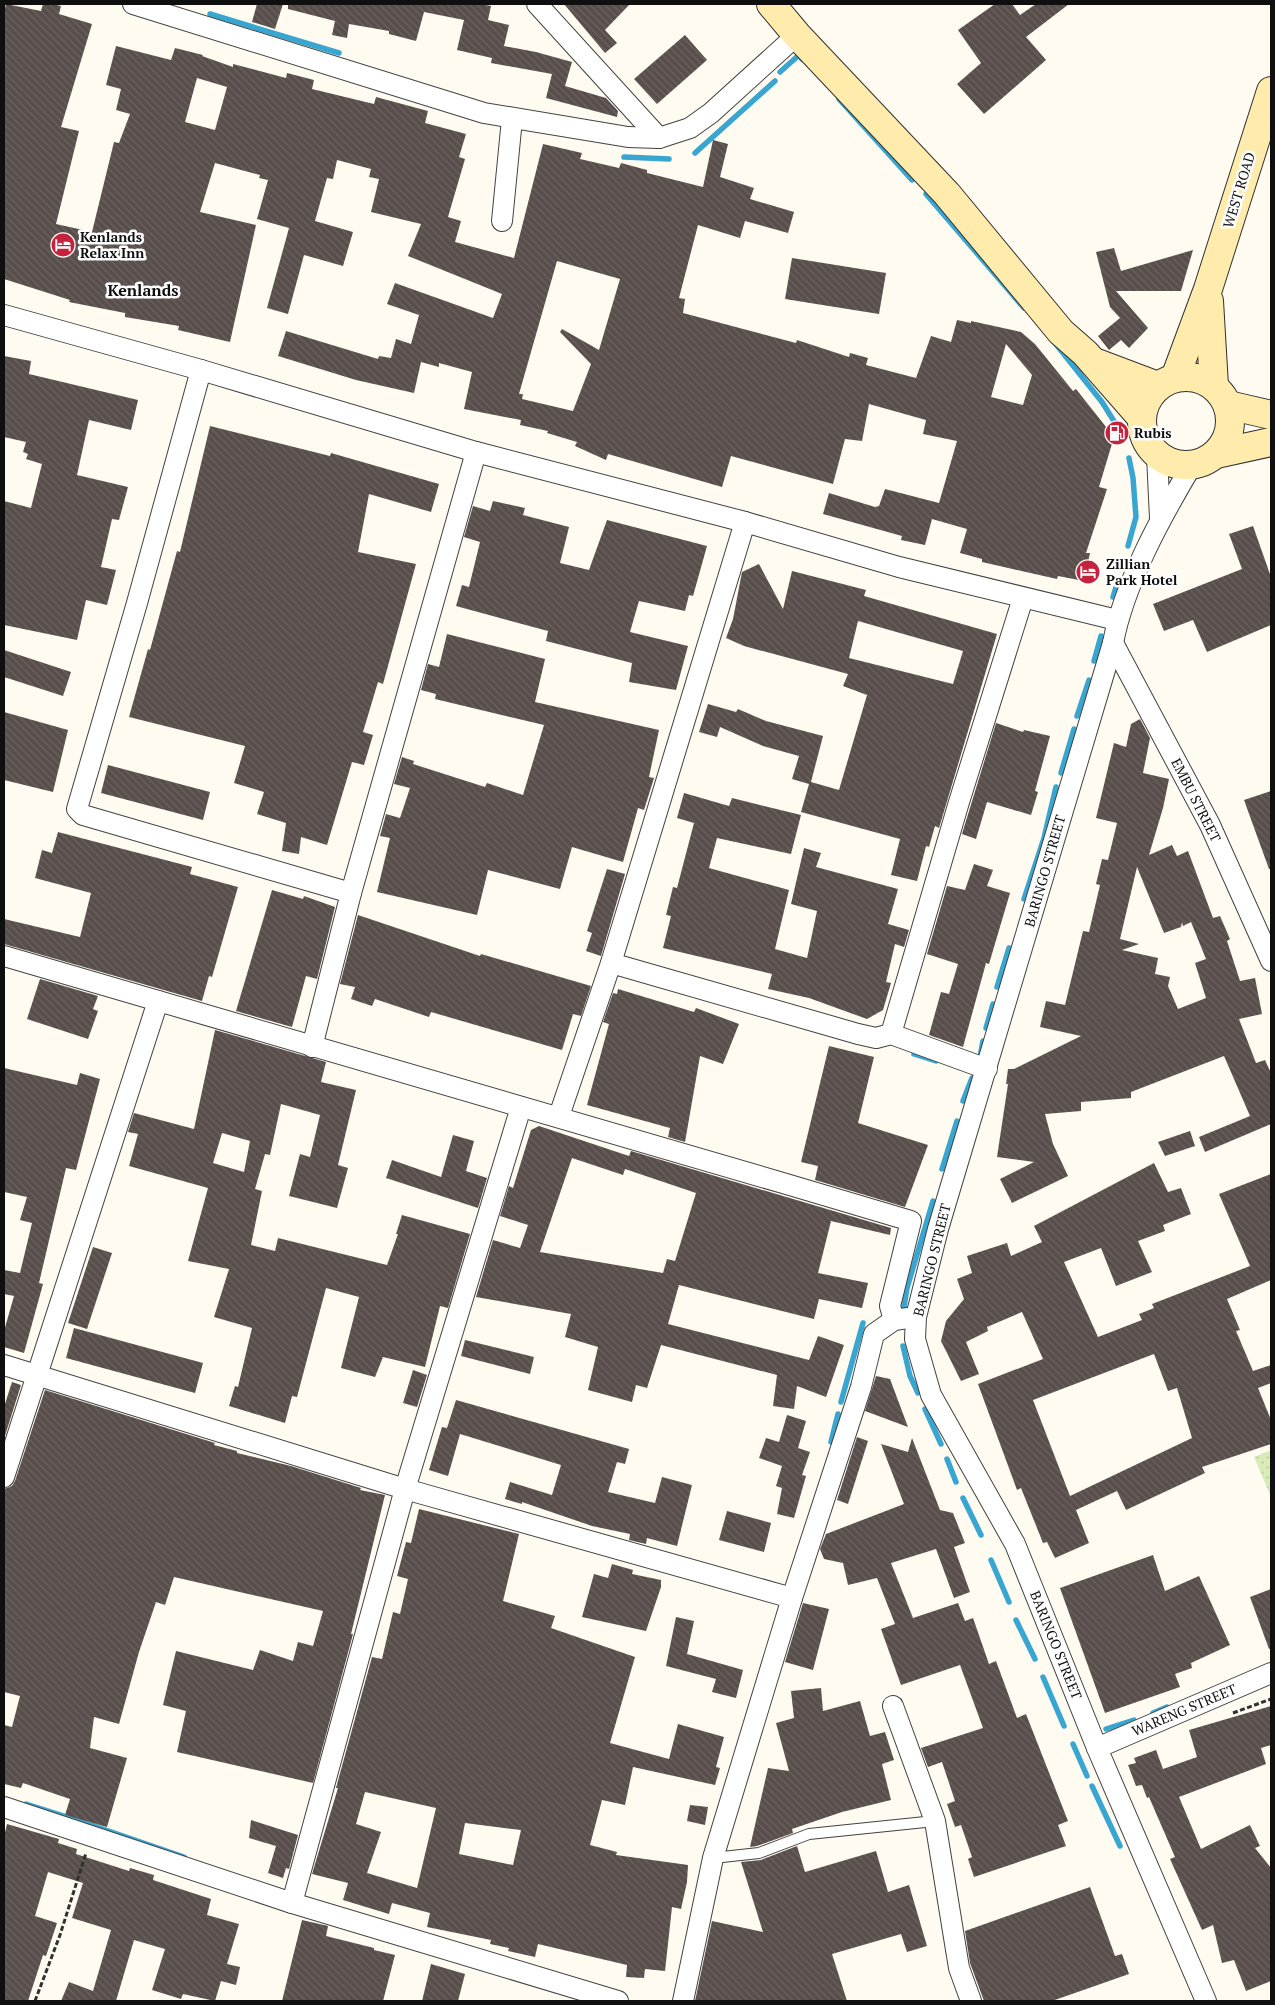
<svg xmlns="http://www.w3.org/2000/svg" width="1275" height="2005" font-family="'PT Serif',serif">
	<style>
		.grass { fill: url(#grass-dots) }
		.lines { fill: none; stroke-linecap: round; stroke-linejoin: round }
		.stream { stroke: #39a6d1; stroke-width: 5.5 }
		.building { fill: url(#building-back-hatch); fill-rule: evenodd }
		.lane-casing { stroke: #424242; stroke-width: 12 }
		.street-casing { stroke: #424242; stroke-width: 22 }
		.secondary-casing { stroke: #313131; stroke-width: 30 }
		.path { stroke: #313131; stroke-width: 3; stroke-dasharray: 5 2.5; stroke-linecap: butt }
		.lane { stroke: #fff; stroke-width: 10 }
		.street { stroke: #fff; stroke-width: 20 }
		.secondary { stroke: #ffecac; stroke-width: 28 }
		.labels { text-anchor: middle; stroke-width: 5; stroke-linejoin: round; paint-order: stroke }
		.street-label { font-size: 14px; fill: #0f0f0f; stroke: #fff }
		.poi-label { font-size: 14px; font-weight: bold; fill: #0f0f0f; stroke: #fff; text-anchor: start }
		.quarter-label { font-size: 16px; font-weight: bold; fill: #0f0f0f; stroke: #fff }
	</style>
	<defs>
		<pattern id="grass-dots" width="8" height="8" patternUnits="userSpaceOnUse" patternTransform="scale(1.25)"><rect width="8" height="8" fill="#d9ebb9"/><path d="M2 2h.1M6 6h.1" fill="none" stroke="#b9c89e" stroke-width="1.8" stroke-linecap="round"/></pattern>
		<pattern id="building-back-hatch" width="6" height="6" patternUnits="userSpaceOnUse" patternTransform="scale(1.25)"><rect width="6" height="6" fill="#584e4b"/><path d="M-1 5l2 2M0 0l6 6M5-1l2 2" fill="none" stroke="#6b6361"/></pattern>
	</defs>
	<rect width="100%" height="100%" fill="#fffbf1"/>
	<path class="grass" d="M1271,1450V1497L1254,1457Z"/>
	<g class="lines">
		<g class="stream">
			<path d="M210,14L339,53"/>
			<path d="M780,72L799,55L802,59"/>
			<path d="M839,99L912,180"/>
			<path d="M695,153L775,81"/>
			<path d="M624,157L669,159"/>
			<path d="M926,194L1024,308"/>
			<path d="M1055,343L1102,402L1122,434"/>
			<path d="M1128,546L1136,517L1133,478L1129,458"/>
			<path d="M1113,597L1117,584"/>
			<path d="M1094,661L1101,636"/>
			<path d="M1077,716L1089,680"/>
			<path d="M1061,773L1074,729"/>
			<path d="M1024,899L1044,838L1056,787"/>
			<path d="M997,987L1009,948"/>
			<path d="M986,1028L993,1004"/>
			<path d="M914,1054L936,1061"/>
			<path d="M980,1057L983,1041"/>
			<path d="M963,1101L972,1078"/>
			<path d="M942,1169L957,1121"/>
			<path d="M903,1313L907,1288L933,1201"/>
			<path d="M903,1346L910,1376L918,1393"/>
			<path d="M841,1402L863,1323"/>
			<path d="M925,1409L941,1444"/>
			<path d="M831,1442L838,1414"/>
			<path d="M947,1459L956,1482"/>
			<path d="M963,1498L981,1535"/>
			<path d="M991,1560L1009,1602"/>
			<path d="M1016,1620L1035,1659"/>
			<path d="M1043,1677L1064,1726"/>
			<path d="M1153,1713L1167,1707"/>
			<path d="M1106,1729L1134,1720"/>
			<path d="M1073,1744L1087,1776"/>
			<path d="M1092,1786L1120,1846"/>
			<path d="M26,1804L64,1816"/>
			<path d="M68,1817L184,1857"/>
		</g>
	</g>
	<g class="building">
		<path d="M6,4L41,11L43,4H53L61,6L59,14L92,24L61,127L79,131L56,224L92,232L114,142L119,143L130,114L116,110L121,89L106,85L116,46L171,60L175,48L203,55L202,56L233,67V64L286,78L287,73L314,80L312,89L374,104L376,97L428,111L425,123L466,134L459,157L465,159L448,217L461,221L455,242L514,258L543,144L582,153L580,159L619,168L621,163L647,170V173L703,187L713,140L728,144L720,177L754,188L750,199L794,212L788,233L745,221L740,238L698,225L679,298L685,299L683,313L796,343L797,340L849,357L850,353L868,358L866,365L916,378L931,336L951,342L957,320L971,323V321L1021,332L1035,344L1073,391L1076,389L1114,437L1099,487L1107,489L1086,553H1090L1084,581L1058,576L1057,579L982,562V559L960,553L967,529L932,519L925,545L901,540L902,536L823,514L829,493L875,507L879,506L885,489L939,503L957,441L923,434L926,420L869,404L862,441L845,439L833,484L731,456L722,487L608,454L606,460L575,446L577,442L547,433L548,431L520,425L521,420L464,409L472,372L439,363V367L421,362L414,393L356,380L278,356L286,331L378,359L379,356L391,358L396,339L411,344L419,315L387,304L395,283L493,318L502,294L408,256L421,224L371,212L379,179L369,177L371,169L337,160L333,179L327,178L315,221L353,232L343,266L304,255L288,314L267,308L289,228L257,219L268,180L259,178L260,175L215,163L200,212L256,225L230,342L178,330L179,326L125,317V313L69,302L70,300L4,279V13ZM197,78L227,87L215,130L185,122ZM557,261L620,279L599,350L562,329L560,332L591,364L573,411L522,399L523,394H519ZM1006,344L1032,375L1023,405L991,397Z"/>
		<path d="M257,4H283L275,29L252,22Z"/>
		<path d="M288,4H481L491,6L488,20L509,25L504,46L536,52L572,62L565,86L606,98L618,111L617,117L546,98L552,74L491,63L492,58L457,50L464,20L424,12L416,41L389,34V31L349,24L347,38L332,35L335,21L288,9Z"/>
		<path d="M564,4H630L605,30L617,43L605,53Z"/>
		<path d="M995,4H1012L1020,15L1036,4H1069L1026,37L1046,60L984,114L957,84L981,63L958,30Z"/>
		<path d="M685,35L707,60L657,104L634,79Z"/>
		<path d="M1114,248L1121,271L1193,250L1181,291H1116L1148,328L1129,348L1121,340L1109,350L1098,336L1120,318L1110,307L1096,252Z"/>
		<path d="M792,258L886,273L879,314L785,299Z"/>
		<path d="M4,356L31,361L29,374L138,400L131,430L89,420L77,475L128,487L119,520L112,519L101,567L116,570L107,605L86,600L77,640L4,625V501L31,508L42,464L26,459L28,454L23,452L26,442L4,437Z"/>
		<path d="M210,426L330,456L331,453L439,484L431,512L369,494L358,552L416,564L383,684L378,682L363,732L373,735L364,765L352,762L327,845L301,837L299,854L282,851L286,823L257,814L264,792L234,783L245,746L129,717L148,649L150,650L177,551L180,552Z"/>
		<path d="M493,501L525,508L523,515L569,527L560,563L589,570L607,520L707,546L693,596L689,595L685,611L639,601L630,632L688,646L676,690L629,682L632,663L546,641L548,631L456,606L462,585L469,587L480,542L464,537L473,506L490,511Z"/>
		<path d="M1253,526L1271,577V625L1207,652L1193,620L1164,631L1153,604L1242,569L1229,534Z"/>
		<path d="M759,564L783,609L792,571L866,590L864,596L997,634L939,828L935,826L929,847L926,846L917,881L891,875L900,839L801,812L809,784L792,779L799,756L763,746L720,727L717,737L699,732L708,704L736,712L738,709L766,721L823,736L811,782L839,790L867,695L843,686L848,674L744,646L726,638L733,619L742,572ZM858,621L963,651L953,684L849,658Z"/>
		<path d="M447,634L545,659L535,702L659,730L649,777L654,778L644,810L638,808L623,862L572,847L560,889L488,870L477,915L377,892L390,838L380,836L386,814L400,818L410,788L394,784L402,757L414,761L413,764L485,787L487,783L523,795L544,725L435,699L436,694L421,690L428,664L439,667Z"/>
		<path d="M4,650L71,672L63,696L4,677Z"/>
		<path d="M4,712L68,730L53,792L4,780Z"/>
		<path d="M1140,719L1150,738L1143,773L1169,779L1163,808L1149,855L1172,845L1177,856L1188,851L1213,918L1220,916L1230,939L1227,941L1240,981L1255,978L1262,1014L1239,1019L1256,1063L1265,1060L1271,1073V1124L1205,1152L1199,1137L1250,1116L1224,1056L1131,1092V1098L1081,1102V1111L1045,1114L1053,1144L1068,1176L1012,1203L1000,1179L1034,1162L997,1157L1008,1084H1006L1008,1069H1014L1081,1036L1040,1027L1046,1001L1065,1005L1083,931L1089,932L1100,885L1096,884L1102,859L1108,860L1117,823L1096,818L1114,743L1126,747L1131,724ZM1137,867L1164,933L1181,927L1182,922L1183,926L1191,922L1206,959L1195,963L1206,998L1178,1009L1168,986L1170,977L1155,974L1158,958L1122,950L1139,944L1120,939Z"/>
		<path d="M996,723L1023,732L1024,730L1050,736L1035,791L1038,792L1031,815L987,802L976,839L962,834Z"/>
		<path d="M108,765L210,792L203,820L101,793Z"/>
		<path d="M1271,791V869H1269L1244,800Z"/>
		<path d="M684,793L729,806L732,798L801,815L791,854L717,838L709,868L789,890L775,949L807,958L817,911L791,904L804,848L821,853L816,867L898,889L888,924L909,930L904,947L895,944L886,982L891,983L883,1010L867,1019L809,998L768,989L772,974L663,948L671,916L666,915L673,887L677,888L694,823L677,818Z"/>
		<path d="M58,832L192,867L190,874L238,887L212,977L209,976L202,1001L4,944V919L80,937L91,893L35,878L42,850L52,853Z"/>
		<path d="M974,864L993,870L987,886L1010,893L989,964L986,963L963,1047L929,1035L941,992L949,994L958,964L927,954L947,886L965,890Z"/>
		<path d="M607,869L625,874L601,956L586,951L592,933L587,931Z"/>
		<path d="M272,890L303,899L304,896L335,907L317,979L306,976L292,1027L236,1011Z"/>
		<path d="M358,915L480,956L481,954L591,986L581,1016L573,1014L562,1050L431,1012L429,1017L375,999L372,1006L351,999L355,987L340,984Z"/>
		<path d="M40,979L98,996L93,1009L98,1011L88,1039L27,1019Z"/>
		<path d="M618,989L694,1012L696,1008L739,1024L723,1064L700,1056L685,1142L668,1137L670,1128L587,1105L609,1024L603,1022L613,993L617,994Z"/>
		<path d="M215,1030L326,1062L321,1082L356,1090L338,1165L348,1168L337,1208L289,1196L300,1154L310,1157L320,1115L281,1104L270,1155L265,1154L255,1189L262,1191L251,1245L275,1251L278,1238L387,1265L398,1234H396L402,1215L470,1234L448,1308L440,1306L425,1367L383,1357L375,1377L341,1368L359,1297L326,1288L297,1397L292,1396L285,1423L229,1406L235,1386L238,1387L252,1328L214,1317L229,1269L188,1261L208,1188L129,1166L138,1134L128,1132L134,1113L194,1129ZM222,1133L250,1141L244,1172L213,1163Z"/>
		<path d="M829,1046L874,1057L858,1123L928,1145L905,1207L815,1180L818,1166L801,1162Z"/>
		<path d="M4,1068L77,1085L80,1073L100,1079L76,1170L66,1168L39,1283L43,1284L24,1353L4,1347V1331L14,1296L4,1294V1270L20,1273L32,1223L20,1220L27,1197L4,1192Z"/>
		<path d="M539,1126L629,1156L631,1151L891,1228L890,1235L831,1221L818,1273L868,1283L862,1308L819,1299L814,1319L679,1285L668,1324L809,1360L818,1336L844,1345L826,1397L797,1386L794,1409L773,1406L777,1375L661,1345L647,1388L636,1385L632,1402L588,1390L598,1347L565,1337L571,1314L476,1297L493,1240L520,1248L528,1225L500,1216L509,1186L513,1188L531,1130ZM572,1158L623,1175L625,1169L696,1193L675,1261L667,1259L663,1273L540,1252Z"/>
		<path d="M1190,1131L1195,1146L1165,1156L1158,1142Z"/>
		<path d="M453,1135L474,1141L466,1171L487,1178L478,1208L386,1178L392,1160L441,1177Z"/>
		<path d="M1154,1163L1168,1192L1181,1188L1191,1214L1163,1225L1165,1231L1138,1241L1152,1272L1116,1286L1101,1248L1064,1262L1098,1337L1142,1320L1139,1314L1154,1308L1152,1304L1250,1266L1219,1194L1271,1174V1280L1227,1299L1240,1330L1236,1331L1253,1371L1271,1365V1383L1258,1388L1271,1420V1444L1202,1467L1205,1473L1126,1510L1117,1491L1076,1510L1089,1543L1055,1558L1047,1542L1043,1543L1021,1488L1017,1490L978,1384L1043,1359L1022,1312L987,1327L988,1331L966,1342L979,1374L961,1381L941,1341L946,1321L964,1299L957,1279L972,1273L967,1256L1007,1243L1011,1256L1042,1242L1034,1226ZM1154,1354L1168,1391L1177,1388L1192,1438L1070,1496L1033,1400Z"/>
		<path d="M93,1247L112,1253L87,1329L68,1323Z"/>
		<path d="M74,1328L203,1363L195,1393L66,1358Z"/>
		<path d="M465,1340L534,1357L530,1374L461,1356Z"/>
		<path d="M413,1370L427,1375L417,1407L403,1403Z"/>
		<path d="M876,1376L890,1379L908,1427L865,1411Z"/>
		<path d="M12,1382L21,1385L4,1439V1407Z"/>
		<path d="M45,1390L215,1443L214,1445L237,1451V1453L291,1466L361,1488L360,1490L385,1495L351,1634H353L313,1783L177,1752L186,1711L163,1705L176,1651L253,1670L260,1650L293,1661L298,1642L313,1646L323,1611L174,1577L165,1605L156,1602L139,1652L119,1724L94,1717L90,1748L127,1758L107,1827L65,1815L70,1799L23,1783L21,1788L4,1784V1725L12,1727L20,1696L4,1692V1489L12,1486L15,1481Z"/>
		<path d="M456,1400L629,1449L625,1464L617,1462L608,1492L655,1503L662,1477L692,1485L677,1546L647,1538L646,1544L629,1540L630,1534L592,1526L522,1502V1504L505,1499L510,1482L552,1495L561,1465L460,1434L448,1476L429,1470L442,1427L447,1428Z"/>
		<path d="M787,1415L806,1421L798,1448L810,1452L802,1475L806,1476L794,1518L777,1514L782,1488L776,1486L782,1466L759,1458L766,1438L779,1442Z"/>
		<path d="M857,1437L868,1441L848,1504L837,1500Z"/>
		<path d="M912,1438L940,1510L953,1513L965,1543L954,1547L970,1592L954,1598L936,1549L891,1563L913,1618L958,1603L965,1621L973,1618L989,1664L996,1661L1017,1718L1026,1714L1068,1821L1058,1825L1066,1846L974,1877L968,1859L972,1857L961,1825L955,1827L947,1804L955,1801L942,1762L928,1767L921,1748L983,1728L960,1665L901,1685L881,1629L895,1624L877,1578L848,1585L843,1563L824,1559L820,1549L826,1534L904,1504L881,1444L908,1452Z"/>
		<path d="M419,1509L519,1534L503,1601L555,1616L551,1628L635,1657L610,1743L669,1759L678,1724L724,1737L716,1767L720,1768L715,1785L633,1767L625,1805L602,1800L590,1845L617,1852L616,1855L688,1865L687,1882L681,1909L672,1907L665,1971L645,1969L644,1978L626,1977L627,1965L538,1944L535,1957L508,1951L509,1948L490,1944L491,1940L427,1927L430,1913L392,1903L389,1914L343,1900L348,1883L312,1874L338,1788H336L372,1657L382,1659L393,1612L400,1614L408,1579L397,1576L406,1542L411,1543ZM365,1792L436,1808L417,1888L367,1873L381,1832L356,1824ZM465,1823L521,1830L513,1865L459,1854Z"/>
		<path d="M727,1511L771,1523L764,1552L719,1540Z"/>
		<path d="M1153,1555L1165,1591L1199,1576L1230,1645L1191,1663L1192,1668L1175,1674L1180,1687L1105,1713L1060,1588Z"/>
		<path d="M612,1564L633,1570L632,1574L661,1580V1587L646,1631L582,1617L594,1574L608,1578Z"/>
		<path d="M1271,1589V1648L1269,1649L1250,1597Z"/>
		<path d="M803,1603L829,1609L813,1670L785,1662Z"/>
		<path d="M676,1617L694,1621L687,1654L743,1670L736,1698L712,1692L716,1679L666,1666Z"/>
		<path d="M821,1688L823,1711L860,1701L870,1736L885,1732L894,1760L882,1764L891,1800L842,1812L792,1829L793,1833L757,1846L750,1847L768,1768L789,1771L776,1723L794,1718L791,1691Z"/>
		<path d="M1271,1706V1745L1261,1748L1266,1764L1179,1797L1201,1849L1250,1825L1260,1846L1255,1848L1271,1868V1981L1246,1991L1234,1960L1222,1963L1213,1925L1202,1930L1170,1859L1175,1857L1149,1797L1147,1798L1142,1785L1136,1786L1128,1765L1136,1763L1134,1758L1156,1750L1163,1769L1197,1757L1189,1730Z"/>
		<path d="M690,1805L708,1807L705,1825L687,1821Z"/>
		<path d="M251,1820L298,1835L289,1869L286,1868L283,1878L268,1873L276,1846L249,1838Z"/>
		<path d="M7,1824L59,1839L58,1843L77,1849L76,1854L129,1871L130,1868L154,1875L153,1880L211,1899L207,1915L239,1924L227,1964L240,1967L236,1985L221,1981L215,2001L183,1994L181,1999L152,1990L165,1949L134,1940L116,2001H61L69,1982L93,1991L111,1930L72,1918L83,1883L48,1872L35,1916L57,1923L46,1956L43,1955L28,2001H4V1837Z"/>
		<path d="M797,1846L805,1872L876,1851L888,1892L909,1885L927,1946L907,1952L901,1934L832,1954L847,2001H695L712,1921L763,1932L741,1862L761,1860Z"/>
		<path d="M1090,1887L1115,1956L1122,1954L1129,1974L1052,2001H984L970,1963L965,1931Z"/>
		<path d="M302,1920L328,1926L326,1936L374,1948V1950L395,1955L383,2001H282Z"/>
		<path d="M431,1964L465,1974L458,2001H422Z"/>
	</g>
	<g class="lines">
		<defs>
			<path id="lane" d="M713,1858L759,1853L809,1834L935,1821"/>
			<g id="street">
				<path d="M133,4L484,113L628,137L659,138L690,128L711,113L797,35"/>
				<path d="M537,4L659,138"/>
				<path d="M502,221L512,119"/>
				<path d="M4,315L201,370L476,452L745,522L899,567L1117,620"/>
				<path d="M201,370L137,603L77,809L83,815L351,893"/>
				<path d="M1157,456L1160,518"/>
				<path d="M1192,465C1161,517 1124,584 1113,643L938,1229L916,1317L915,1339L931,1395L1015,1544L1097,1748L1206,2001"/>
				<path d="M1113,643L1210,825L1271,961"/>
				<path d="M4,956C306,1044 609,1131 911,1221L890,1306L894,1320"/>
				<path d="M611,963L858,1034L876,1038L891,1034L959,802L1023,598"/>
				<path d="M891,1034L987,1069"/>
				<path d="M312,1047L351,893L476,452"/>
				<path d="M559,1116L611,963L745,522"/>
				<path d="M4,1365L405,1489L792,1598"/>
				<path d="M4,1477L158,1001"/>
				<path d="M893,1706L935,1821L959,1968L971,2001"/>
				<path d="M1097,1748L1271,1673"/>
				<path d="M4,1807L292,1903L618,2001"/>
				<path d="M292,1903L405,1489L521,1107"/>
				<path d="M683,2001L713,1858L792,1598L861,1387L874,1334L894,1320L908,1318"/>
			</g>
			<g id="secondary">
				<path d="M771,4L797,35L947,194L1061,332L1085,353L1141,417"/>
				<path d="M1209,301L1214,386"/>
				<path d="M1097,363L1158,386"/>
				<circle cx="1186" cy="421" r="44"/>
				<path d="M1175,378L1208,289L1271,91"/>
				<path d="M1228,405L1271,415"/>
				<path d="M1216,454L1271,442"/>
			</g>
		</defs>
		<use href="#lane" class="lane-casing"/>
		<use href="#street" class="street-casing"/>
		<use href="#secondary" class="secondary-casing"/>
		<g class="path">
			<path d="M1233,1713L1271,1699"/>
			<path d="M35,2001L60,1935L86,1853"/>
		</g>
		<use href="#lane" class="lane"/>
		<use href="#street" class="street"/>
		<use href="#secondary" class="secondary"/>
	</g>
	<defs>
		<symbol id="hotel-disc" viewBox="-11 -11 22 22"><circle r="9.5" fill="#c4223d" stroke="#fff"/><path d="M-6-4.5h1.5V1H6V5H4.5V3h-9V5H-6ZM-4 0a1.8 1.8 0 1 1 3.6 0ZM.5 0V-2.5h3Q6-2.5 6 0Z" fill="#fff"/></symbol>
		<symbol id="fuel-disc" viewBox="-11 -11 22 22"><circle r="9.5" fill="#c4223d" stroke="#fff"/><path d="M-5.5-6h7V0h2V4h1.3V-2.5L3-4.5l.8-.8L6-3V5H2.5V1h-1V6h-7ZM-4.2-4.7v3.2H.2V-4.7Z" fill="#fff"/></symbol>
	</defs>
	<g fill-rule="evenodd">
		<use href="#hotel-disc" x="49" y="231" width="28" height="28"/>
		<use href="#fuel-disc" x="1103" y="419" width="28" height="28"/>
		<use href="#hotel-disc" x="1074" y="558" width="28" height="28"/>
	</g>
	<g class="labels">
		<g class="street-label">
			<text transform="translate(1239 190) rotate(-73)" y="5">WEST ROAD</text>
			<text transform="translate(1196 800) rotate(63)" y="5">EMBU STREET</text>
			<text transform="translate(1045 871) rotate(-74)" y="5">BARINGO STREET</text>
			<text transform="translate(932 1260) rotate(-76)" y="5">BARINGO STREET</text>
			<text transform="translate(1056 1645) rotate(68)" y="5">BARINGO STREET</text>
			<text transform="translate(1184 1710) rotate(-23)" y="5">WARENG STREET</text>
		</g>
		<g class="poi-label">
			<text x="80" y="242">Kenlands<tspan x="80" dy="16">Relax Inn</tspan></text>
			<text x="1134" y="438">Rubis</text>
			<text x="1106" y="569">Zillian<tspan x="1106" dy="16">Park Hotel</tspan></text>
		</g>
		<g class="quarter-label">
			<text x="143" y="296">Kenlands</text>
		</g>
	</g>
	<rect width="1275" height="2005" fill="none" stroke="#0f0f0f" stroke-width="10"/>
</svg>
